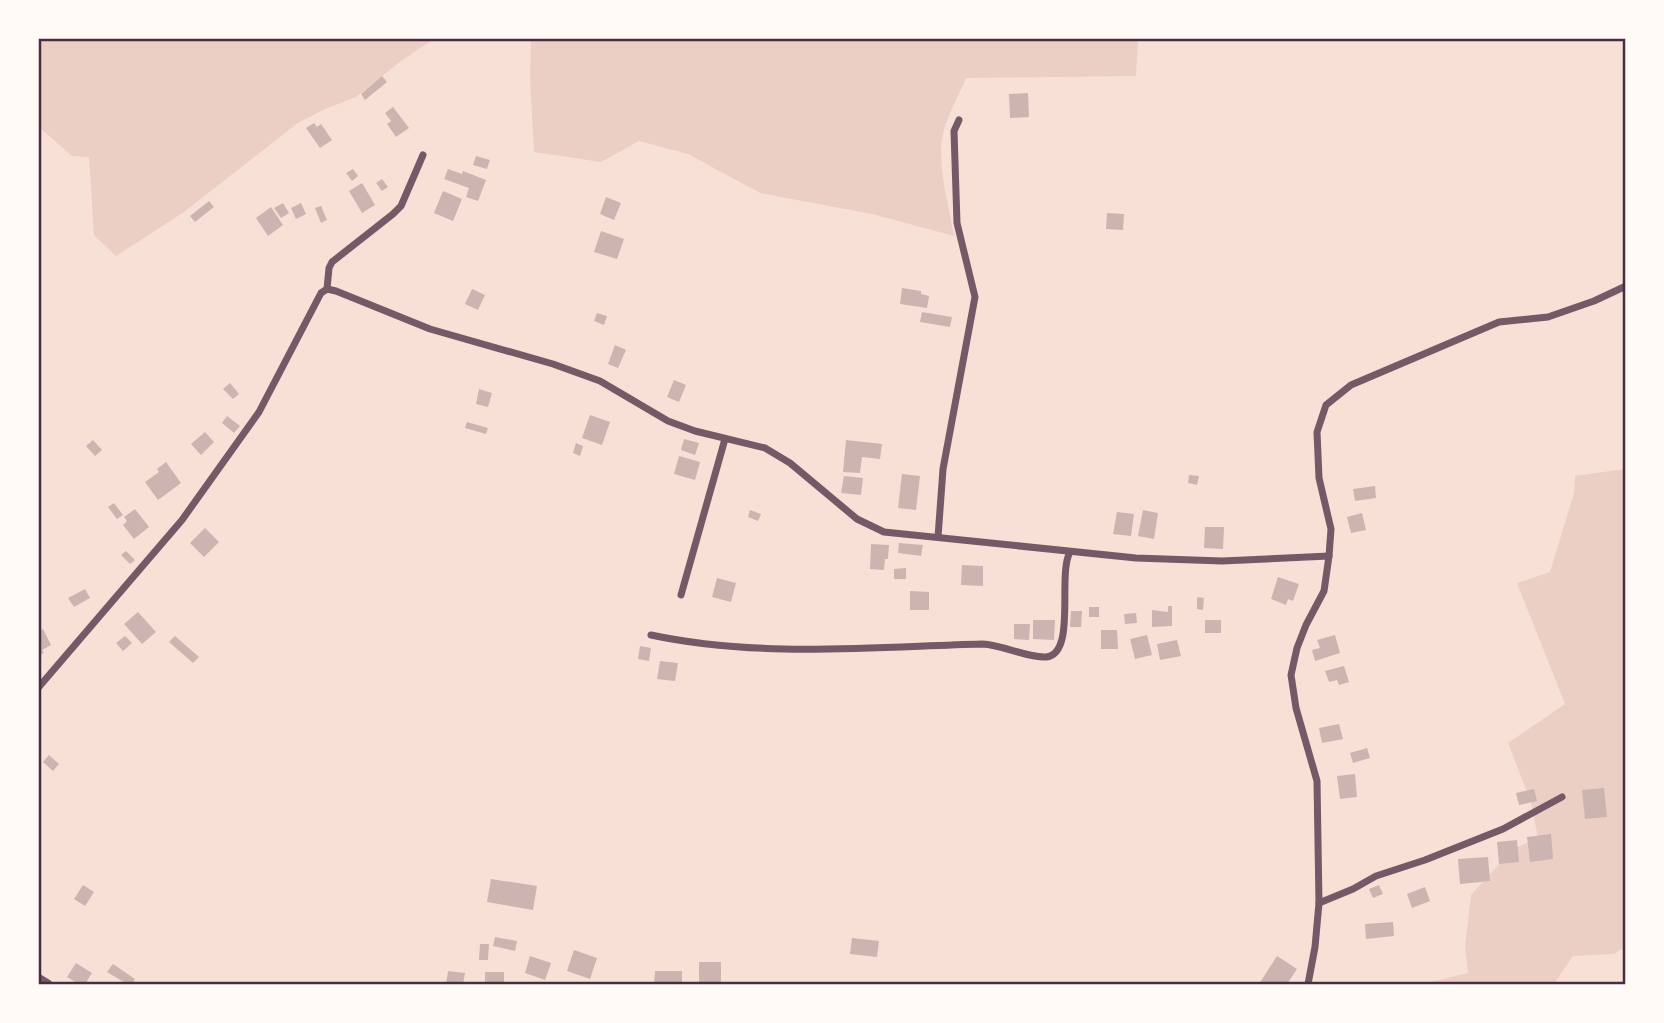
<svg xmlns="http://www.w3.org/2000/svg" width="1664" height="1023" font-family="'Open Sans',sans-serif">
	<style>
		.green { fill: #ebcfc5 }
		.building { fill: #ccb4b1 }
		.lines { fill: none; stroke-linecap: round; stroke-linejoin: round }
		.minor { stroke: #755966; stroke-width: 7 }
		.tertiary { stroke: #755966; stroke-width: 9 }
		.neatline { fill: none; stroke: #4a2c40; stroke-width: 2.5 }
	</style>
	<rect width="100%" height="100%" fill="#f7e1d7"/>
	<g class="green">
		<path d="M39,39H434L401,61L356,97L323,110L298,123L184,212L116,256L94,235L89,157L72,156L39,127Z"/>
		<path d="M531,39V38L1138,39L1136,76L966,78C957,100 941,126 941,150C941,179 949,208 954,236L872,214L760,193L688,154L639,141L601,162L534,152L530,78Z"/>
		<path d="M1625,469V947L1614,954L1573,956L1554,984H1423L1468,973L1465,947L1471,895L1513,849L1538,838L1531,802L1508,743L1565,704L1517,583L1550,572L1574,493L1575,476Z"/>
	</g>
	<g class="building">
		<path d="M382,76L387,82L365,100L361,94Z"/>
		<path d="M1028,93L1029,117L1010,118L1009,94Z"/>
		<path d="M393,107L409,128L396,137L387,124L391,121L385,113Z"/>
		<path d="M314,123L317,127L321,124L332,140L320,148L306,128Z"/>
		<path d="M476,156L490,160L487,169L473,165Z"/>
		<path d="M353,169L358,176L352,181L346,173Z"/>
		<path d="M448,169L462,174L463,171L486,180L478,201L466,197L469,188L444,179Z"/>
		<path d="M382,179L388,187L382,191L376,183Z"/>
		<path d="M362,183L375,205L362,213L349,191Z"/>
		<path d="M443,191L462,199L453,221L434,213Z"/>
		<path d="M606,197L621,203L614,220L600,214Z"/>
		<path d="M209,201L214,207L195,222L190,216Z"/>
		<path d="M283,203L289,213L281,218L274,208Z"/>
		<path d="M301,203L306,214L296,219L291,208Z"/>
		<path d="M321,206L327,220L321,223L315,208Z"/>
		<path d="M271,207L283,225L268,236L256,218Z"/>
		<path d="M1107,213L1124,214L1123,230L1106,229Z"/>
		<path d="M601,231L624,239L617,259L594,252Z"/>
		<path d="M902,288L921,291V294L929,296L927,308L900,304Z"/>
		<path d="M472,289L485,295L478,310L465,304Z"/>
		<path d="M922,312L952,317L950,327L920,322Z"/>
		<path d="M597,313L607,316L604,325L594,321Z"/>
		<path d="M615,345L626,350L618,368L608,364Z"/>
		<path d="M674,380L686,385L679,402L667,397Z"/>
		<path d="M230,383L239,394L233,399L223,389Z"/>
		<path d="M479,389L492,393L488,407L476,404Z"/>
		<path d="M590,415L610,422L602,445L582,438Z"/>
		<path d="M227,416L240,426L234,433L222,423Z"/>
		<path d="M467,422L488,428L486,434L465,428Z"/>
		<path d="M205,432L214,442L201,455L191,444Z"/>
		<path d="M684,439L699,443L695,455L681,450Z"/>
		<path d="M93,440L102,450L95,456L86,446Z"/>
		<path d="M846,440L882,444L880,459L862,457L860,473L843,472Z"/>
		<path d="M576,443L583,446L580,456L573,453Z"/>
		<path d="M679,456L700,462L695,480L674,474Z"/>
		<path d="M166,462L181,483L158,500L145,482L159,472L157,469Z"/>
		<path d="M902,474L920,476L916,510L898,508Z"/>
		<path d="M1189,475L1199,476L1197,485L1188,483Z"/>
		<path d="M844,476L863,478L861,495L841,493Z"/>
		<path d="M1375,486L1376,498L1355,501L1353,489Z"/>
		<path d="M114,503L123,515L117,519L108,507Z"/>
		<path d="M135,509L149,527L134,539L123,525L127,521L124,517Z"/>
		<path d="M750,510L761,514L758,521L748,517Z"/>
		<path d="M1143,510L1158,513L1154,539L1138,536Z"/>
		<path d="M1117,512L1134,514L1131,536L1113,534Z"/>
		<path d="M1362,513L1366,530L1351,533L1347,517Z"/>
		<path d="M1205,527H1224L1223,549L1204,548Z"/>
		<path d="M205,528L219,542L204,557L190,543Z"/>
		<path d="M899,543L923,545L921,556L898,553Z"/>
		<path d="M871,544L889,545L888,559H885L884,570L870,569Z"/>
		<path d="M126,551L135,560L130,564L121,555Z"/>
		<path d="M962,565L983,566V586L961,585Z"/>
		<path d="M906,568V579H894V569Z"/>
		<path d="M1278,577L1299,584L1293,601L1288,599L1286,605L1271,599Z"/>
		<path d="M717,578L736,583L731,602L712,597Z"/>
		<path d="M85,589L90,598L74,607L68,598Z"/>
		<path d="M910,591L929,592V610H910Z"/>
		<path d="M1197,597L1204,598L1203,610L1197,609Z"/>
		<path d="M1168,606H1172V626L1152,627V610L1168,612Z"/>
		<rect x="1089" y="607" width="10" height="10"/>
		<path d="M1071,611H1082L1081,627H1070Z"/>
		<path d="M138,612L156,632L142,644L124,624Z"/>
		<path d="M1136,613L1137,623L1125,624L1124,614Z"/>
		<path d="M1033,620H1055L1054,640L1033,639Z"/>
		<rect x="1205" y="620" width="16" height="13"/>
		<path d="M1014,624H1030L1029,640L1014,639Z"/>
		<path d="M43,629L51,645L42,650L44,653L38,655V632Z"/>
		<path d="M1101,630H1117L1118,649H1101Z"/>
		<path d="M1147,635L1152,655L1135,659L1130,639Z"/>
		<path d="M1335,635L1340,653L1315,661L1312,650L1320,648L1317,640Z"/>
		<path d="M125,636L132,643L123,651L116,643Z"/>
		<path d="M175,636L199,657L193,663L169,642Z"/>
		<path d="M1177,640L1181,656L1160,660L1157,644Z"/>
		<path d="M640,646L651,648L649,661L638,659Z"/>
		<path d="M660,661L678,663L675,681L657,679Z"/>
		<path d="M1344,666L1349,682L1339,685L1337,680L1329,682L1325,671Z"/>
		<path d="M1339,724L1343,739L1322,743L1319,728Z"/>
		<path d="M1367,748L1370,758L1353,763L1350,753Z"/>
		<path d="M49,755L59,764L53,771L43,762Z"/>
		<path d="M1355,774L1357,797L1340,799L1337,776Z"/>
		<path d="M1604,788L1607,817L1585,819L1582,790Z"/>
		<path d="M1534,789L1537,801L1519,805L1516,793Z"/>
		<path d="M1551,834L1553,859L1530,862L1527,837Z"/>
		<path d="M1517,840L1519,862L1499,864L1497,842Z"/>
		<path d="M1488,857L1490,881L1460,884L1458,859Z"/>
		<path d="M491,879L537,886L533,910L487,902Z"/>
		<path d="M83,885L94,892L85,906L74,899Z"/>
		<path d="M1379,885L1383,894L1373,898L1369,889Z"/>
		<path d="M1425,887L1430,901L1412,908L1407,894Z"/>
		<path d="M1393,922L1394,936L1366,939L1365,924Z"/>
		<path d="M495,937L517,941L515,951L493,946Z"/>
		<path d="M852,938L879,941L877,957L850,954Z"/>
		<path d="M480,944H489L488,960H479Z"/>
		<path d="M574,950L597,958L590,979L567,971Z"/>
		<path d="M530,956L551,963L545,980L525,973Z"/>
		<path d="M1277,956L1297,969L1287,984H1259Z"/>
		<rect x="699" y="962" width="22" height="22"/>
		<path d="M76,963L92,973L85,984H79L67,977Z"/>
		<path d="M113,964L135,979L132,984H127L107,972Z"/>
		<path d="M448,971L465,973L463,984H446Z"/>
		<path d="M655,971H682V984H654Z"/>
		<path d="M485,972H504V984L485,983Z"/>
	</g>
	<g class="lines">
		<g class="minor">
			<path d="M327,289L329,268L332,262L393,214L401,206L423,155"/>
			<path d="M938,537L943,469L975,297L957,223L954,131L959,120"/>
			<path d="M1329,556L1331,529L1319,478L1317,432L1326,405L1351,385L1499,322L1548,317L1594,301L1626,286"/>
			<path d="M681,595L725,439"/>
			<path d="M651,635C759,658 872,647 982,644C1004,645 1027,658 1046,657C1077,654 1057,575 1070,552"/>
			<path d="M38,688L182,520L259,412L321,293L327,289L336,291L430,329L553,364L600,381L668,421L695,431L765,448L790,463L857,519L884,532L1136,558L1222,561L1329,556L1324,591L1306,625L1297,648L1291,675L1296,708L1317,781L1319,903L1315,947L1308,984"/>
			<path d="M1319,903L1353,889L1376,876L1425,860L1503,829L1562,797"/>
		</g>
		<path class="tertiary" d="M38,978L48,984"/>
	</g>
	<rect width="1664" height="1023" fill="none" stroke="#fffaf5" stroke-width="80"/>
	<rect x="40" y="40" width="1584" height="943" class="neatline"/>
</svg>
